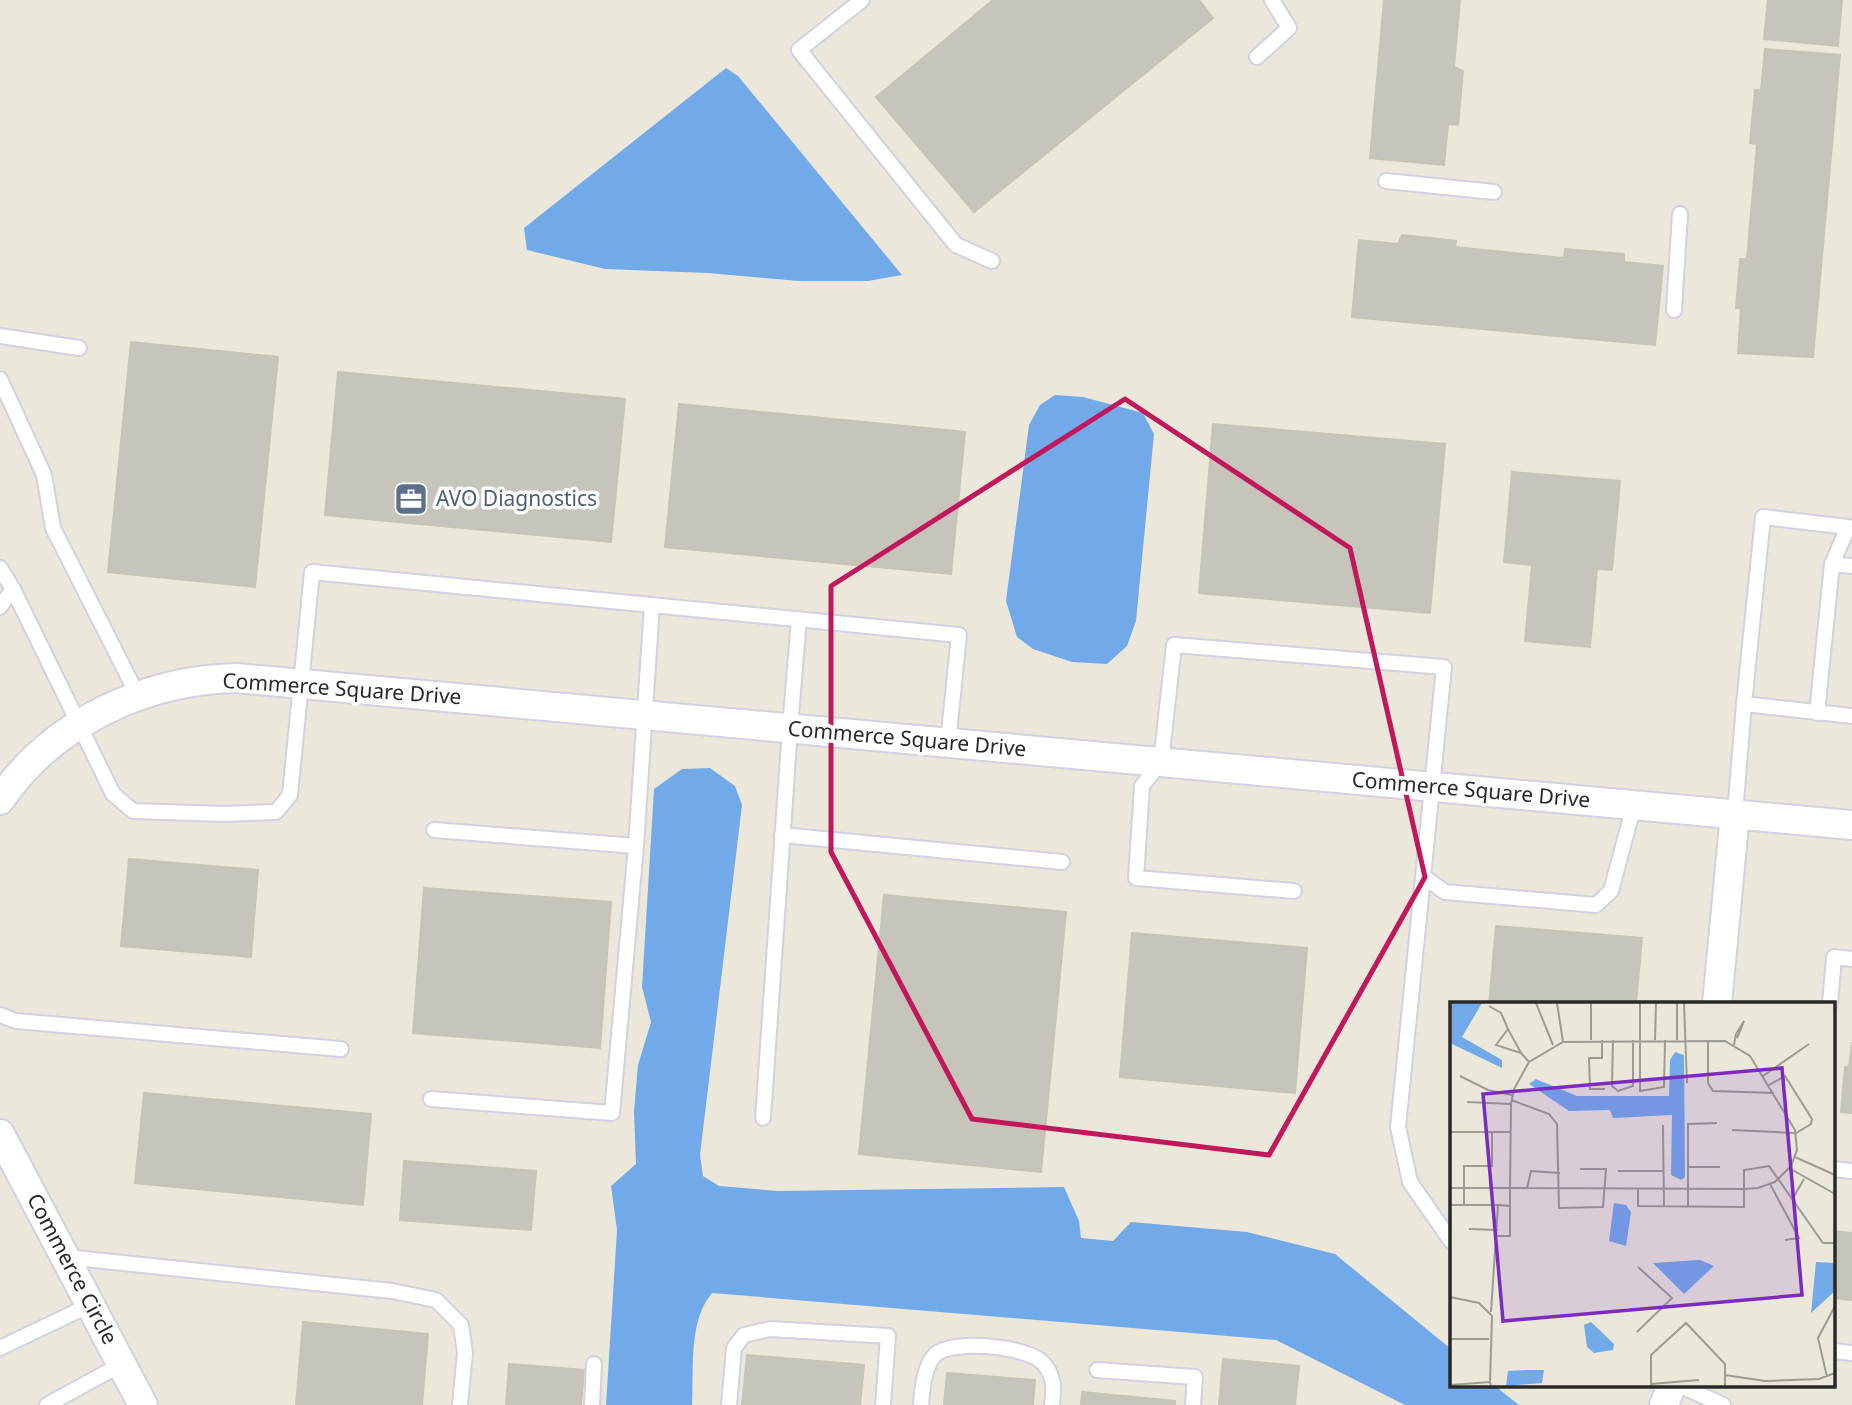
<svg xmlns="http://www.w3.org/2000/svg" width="1852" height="1405" font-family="'Noto Sans',sans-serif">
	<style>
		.water { fill: #72aae9 }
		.building { fill: #c6c4bb; stroke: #c6c4b5; stroke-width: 2 }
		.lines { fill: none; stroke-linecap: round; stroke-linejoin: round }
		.service-casing { stroke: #d2d0e1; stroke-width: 18 }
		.minor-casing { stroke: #d2d0e1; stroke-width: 32 }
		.service { stroke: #fff; stroke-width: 14 }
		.minor { stroke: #fff; stroke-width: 28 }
		.marked { fill: none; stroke: #c2185b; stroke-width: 5; stroke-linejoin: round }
		.labels { text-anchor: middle; stroke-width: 7; stroke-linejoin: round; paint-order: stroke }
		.service-label { font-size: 21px; fill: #4e5e75; stroke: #fff; text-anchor: start }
		.street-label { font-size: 21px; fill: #292929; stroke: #fff }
		.inset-road { fill: none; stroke: #9d9c94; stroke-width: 2 }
		.view { fill: #7b2cbf; fill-opacity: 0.15; stroke: #7b2cbf; stroke-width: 3.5 }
		.inset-edge { fill: none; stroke: #292929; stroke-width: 3.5 }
	</style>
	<rect width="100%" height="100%" fill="#ebe8db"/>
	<g class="water">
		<path d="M726,68L738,76L902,275L868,281H799L708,273L605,269L527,250L524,228Z"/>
		<path d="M1055,395L1083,397L1143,413L1154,434L1136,621L1127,646L1107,664L1072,662L1033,649L1017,637L1006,601L1029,425L1040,405Z"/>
		<path d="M710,768L735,786L742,805L700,1155L703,1176L719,1186L778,1191L1064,1187L1079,1221L1081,1238L1113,1241L1131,1222L1247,1232L1335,1254L1451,1349V1386H1495L1519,1405H1405L1276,1340L712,1293C688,1321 694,1370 692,1405H606L617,1230L611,1186L636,1164L634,1111L638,1065L651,1022L642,987L654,789L682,769Z"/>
	</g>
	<g class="building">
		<path d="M993,0H1199L1213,18L974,212L876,97Z"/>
		<path d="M1384,0H1460L1454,67L1463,71L1458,125L1448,124L1444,165L1370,158Z"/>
		<path d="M1768,0H1842L1838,46L1764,39Z"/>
		<path d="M1765,49L1840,55L1813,357L1738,353L1741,308H1736L1740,259H1747L1757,144L1750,143L1755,90H1761Z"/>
		<path d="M1402,235L1456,241L1455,247L1564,258L1565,249L1624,254V262L1663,266L1655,345L1352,317L1359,240L1398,244Z"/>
		<path d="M131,342L278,357L255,587L108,572Z"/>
		<path d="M338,372L625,399L611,542L325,515Z"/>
		<path d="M679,404L965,432L951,574L665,547Z"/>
		<path d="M1213,424L1445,444L1430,613L1199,593Z"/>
		<path d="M1512,472L1620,481L1612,570L1597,569L1590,647L1525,641L1532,565L1504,562Z"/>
		<path d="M129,859L258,870L251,957L121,946Z"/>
		<path d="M424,888L611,902L600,1048L413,1033Z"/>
		<path d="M884,895L1066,912L1041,1172L859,1154Z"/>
		<path d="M1496,926L1642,938L1636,1004H1489Z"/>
		<path d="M1132,933L1307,948L1295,1093L1120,1077Z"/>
		<path d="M1852,1042V1113L1841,1112L1845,1067H1849Z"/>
		<path d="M144,1093L371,1114L363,1205L135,1183Z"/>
		<path d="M404,1161L536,1171L531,1230L400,1220Z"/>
		<path d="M1833,1231L1852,1233V1300L1833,1298Z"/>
		<path d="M303,1322L428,1334L422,1405H296Z"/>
		<path d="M747,1355L864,1365L860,1405H742Z"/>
		<path d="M1223,1359L1299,1366L1295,1405H1219Z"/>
		<path d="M509,1364L584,1370L581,1405H506Z"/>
		<path d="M947,1373L1035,1380L1033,1405H944Z"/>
		<path d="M1082,1392L1175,1401V1405H1081Z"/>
	</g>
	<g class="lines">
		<defs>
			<g id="service">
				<path d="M862,0L799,50L956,245L992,261"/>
				<path d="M1257,57L1289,28L1272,0"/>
				<path d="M1386,181L1494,192"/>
				<path d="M1674,310L1680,214"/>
				<path d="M0,336L79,348"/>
				<path d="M0,379L44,475L53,528L138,696"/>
				<path d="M1832,564L1852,566"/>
				<path d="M0,568L13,589L113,794L133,811L224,814L276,812L290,795L312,572L959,635L948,743"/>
				<path d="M0,607L13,589"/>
				<path d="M1817,713L1832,564L1848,527L1763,517L1744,704L1852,716"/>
				<path d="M1735,814L1744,704"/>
				<path d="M434,830L636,846"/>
				<path d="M782,835L1062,862"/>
				<path d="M1424,877L1445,892L1596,905L1611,891L1634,805"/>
				<path d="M1294,891L1136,878L1142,786L1161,762L1174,645L1444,667L1398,1127L1410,1182L1451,1241"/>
				<path d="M1830,1004L1834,957L1852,959"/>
				<path d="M0,1015L16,1021L341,1049"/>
				<path d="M431,1099L612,1113L636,846L652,605"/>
				<path d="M763,1118L790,728L799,619"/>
				<path d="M1833,1169L1852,1171"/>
				<path d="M65,1257L392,1291L436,1300L461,1325L465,1353L460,1405"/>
				<path d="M0,1348L90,1305"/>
				<path d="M1833,1351L1852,1353"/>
				<path d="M1097,1370L1195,1377L1193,1405"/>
				<path d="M1681,1386L1723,1405"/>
				<path d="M47,1405L122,1364"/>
				<path d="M592,1405L594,1364"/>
				<path d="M729,1405L734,1348L744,1335L770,1329L888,1336L883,1405"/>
				<path d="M921,1405C922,1390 924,1364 936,1354C953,1339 1030,1346 1044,1364C1055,1378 1054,1389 1052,1405"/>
			</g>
			<g id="minor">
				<path d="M0,800C52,723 145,680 236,678L1852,825"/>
				<path d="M1717,1004L1735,814"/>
				<path d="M0,1134L143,1405"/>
				<path d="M1664,1405L1671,1386"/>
			</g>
		</defs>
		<use href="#service" class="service-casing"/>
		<use href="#minor" class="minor-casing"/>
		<use href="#service" class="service"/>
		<use href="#minor" class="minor"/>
	</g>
	<path class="marked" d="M1125,399L1350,548L1425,877L1269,1155L972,1119L831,852V586Z"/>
	<defs>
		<symbol id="office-square" viewBox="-11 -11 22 22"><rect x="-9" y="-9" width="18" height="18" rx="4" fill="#5c6f8a" stroke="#fff"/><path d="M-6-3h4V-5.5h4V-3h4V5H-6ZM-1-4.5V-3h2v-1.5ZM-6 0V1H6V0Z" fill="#fff"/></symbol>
	</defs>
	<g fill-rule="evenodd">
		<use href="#office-square" x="392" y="480" width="38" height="38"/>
	</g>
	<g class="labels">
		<g class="service-label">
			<text x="436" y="506">AVO Diagnostics</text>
		</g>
		<g class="street-label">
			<text transform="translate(342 689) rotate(4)" y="7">Commerce Square Drive</text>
			<text transform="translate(907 739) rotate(5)" y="7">Commerce Square Drive</text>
			<text transform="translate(1471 790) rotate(5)" y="7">Commerce Square Drive</text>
			<text transform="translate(72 1269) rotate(62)" y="7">Commerce Circle</text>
		</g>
	</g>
	<g transform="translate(1450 1002)">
		<rect width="385" height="385" fill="#ebe8db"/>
		<path d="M0,1H32L12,35L52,58V66L0,41ZM225,50L234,53L235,175L231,178L221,173L222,113L163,116L160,108L119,109L79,82L86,77L127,94H219L220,58ZM164,201L176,203L181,210L176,244L159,239ZM250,258L264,264L234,292L203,261ZM366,260L385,261V289L361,311ZM141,320L164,342L163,348L144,351L137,345L134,323ZM76,368H94L92,381L56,384L58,369Z" fill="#72aae9"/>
		<path class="inset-road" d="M86,1L103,43M107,1L113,40M190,1V89L214,85L215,38M234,1L237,81M39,4L51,11L58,27M141,38V1M152,38V56H139L140,87H155M163,38L162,84L168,89L183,84V38M205,38L206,1M227,38V1M258,38V81L263,89L324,91M284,43L286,32L294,19L287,36M71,51L58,27L46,43L71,51L79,60M10,74L38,88L62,93M313,74L359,42M61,98L99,112L107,122L109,206L153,205L156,167H130M17,100L61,102M213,123L214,204M282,128L346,131L361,122L362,117L335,74L319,83M0,130H42M345,155L385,173M237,165H270M339,166L385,192M168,169H214M320,182L349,236L335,238M0,186H77L294,187L308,186L325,180L341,164L347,148L345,128L300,54L275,39L113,40L79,60L64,87L61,102L60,186V204M77,186L81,169L110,171M188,186V204L294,205V168L319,164L373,241H385M342,198L354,177M0,203H48L60,204V234H46L48,203M14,203V164H42V130H61M238,204V122L267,121M19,227L48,228M0,295L29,301L42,314L40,380M41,310L46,234M187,330L222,296L188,265M0,337H39M275,373L315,379L369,377L385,371M377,375L368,336L385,304M201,382L249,378M0,383L40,380L41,384M201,384V353L236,321L275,362V384"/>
		<path class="view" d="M332,66L352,293L53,319L33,92Z"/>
		<rect width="385" height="385" class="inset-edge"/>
	</g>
</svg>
